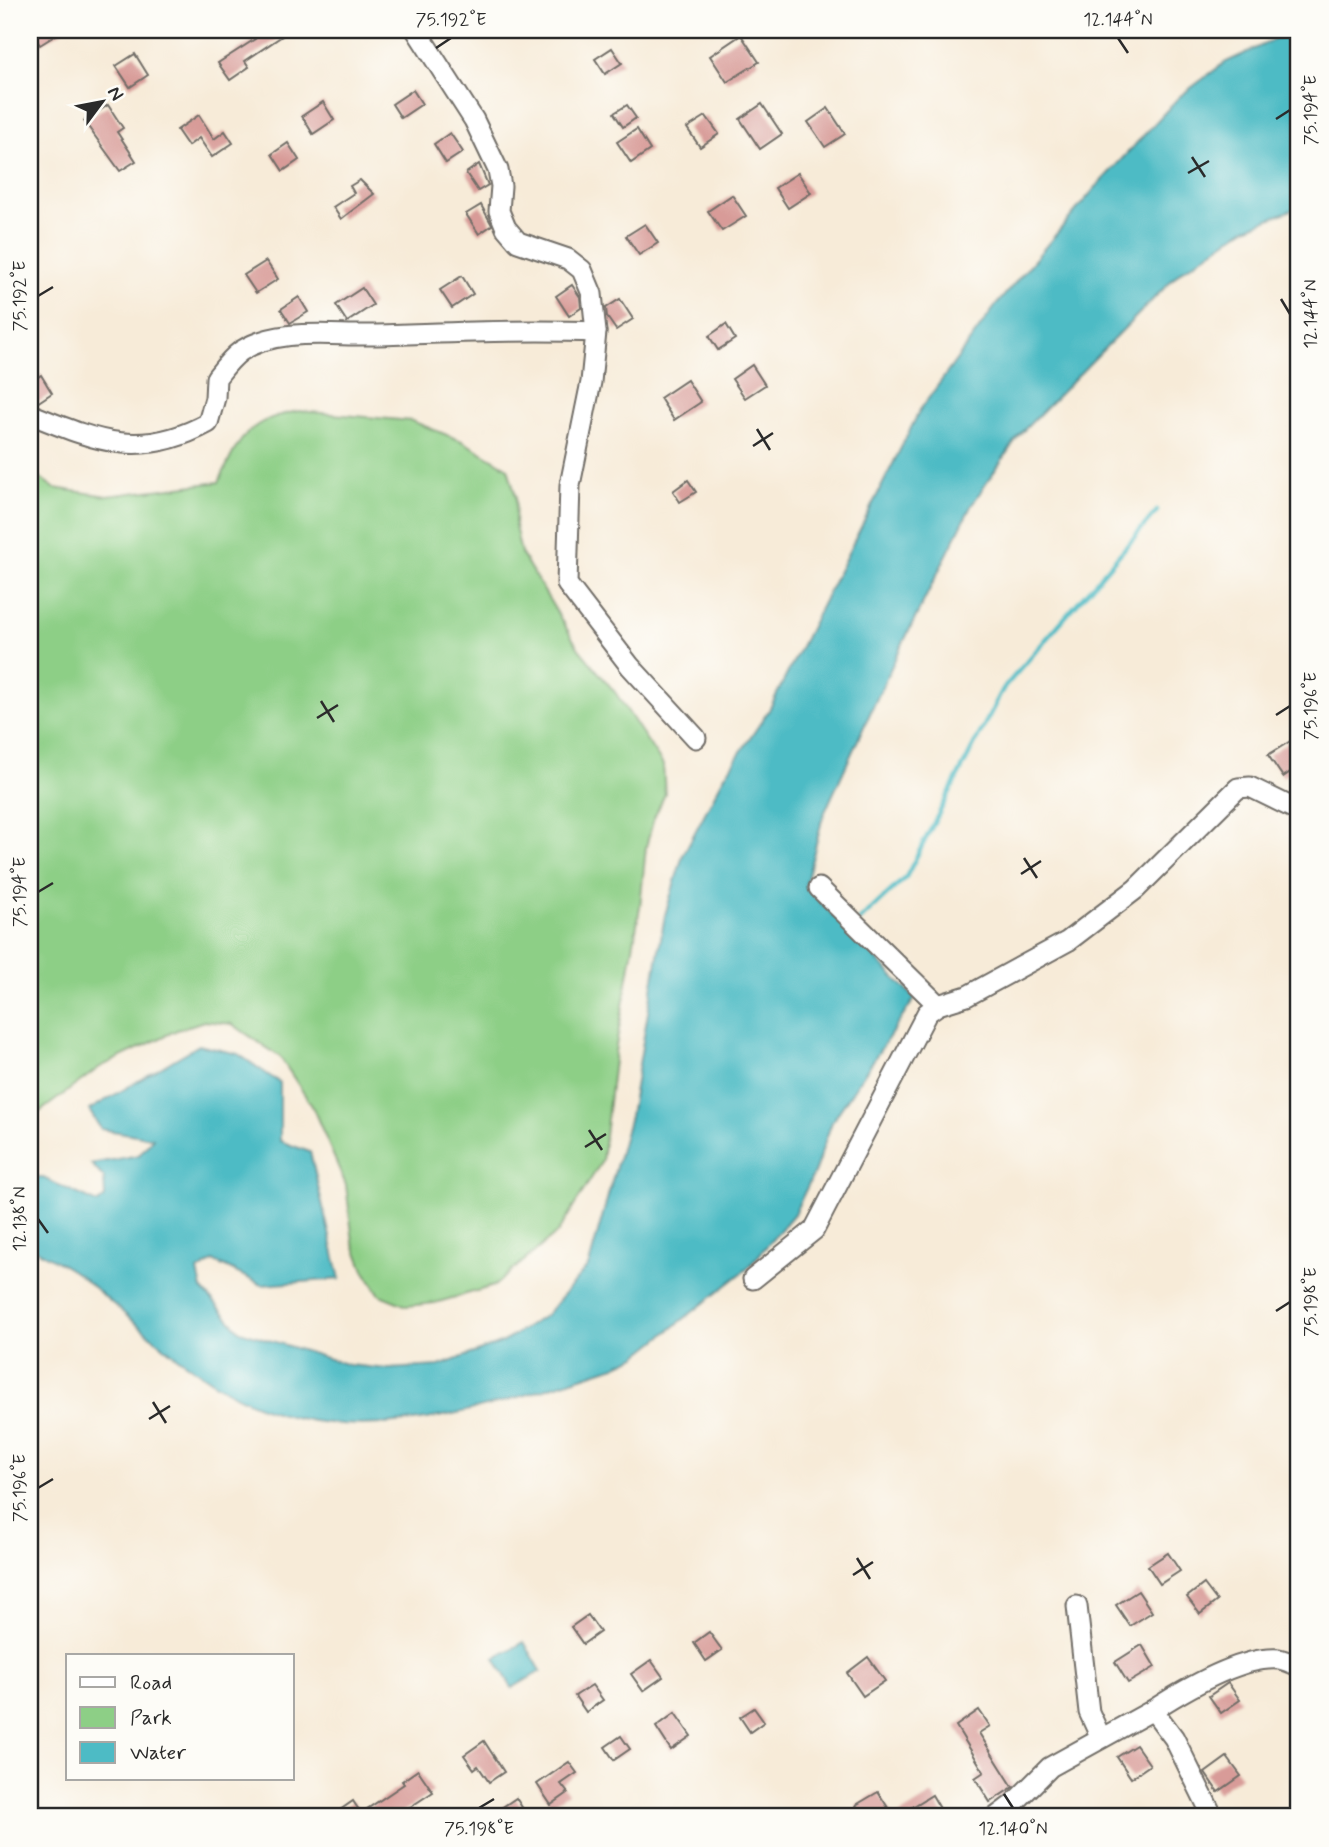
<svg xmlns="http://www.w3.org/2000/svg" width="1329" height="1847" font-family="Mynerve,sans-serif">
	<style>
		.green { fill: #8dcf86; stroke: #5c7d58; stroke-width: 2 }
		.water { fill: #4dbbc5; stroke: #3c7378; stroke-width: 2 }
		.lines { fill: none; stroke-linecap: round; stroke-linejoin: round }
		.stream { stroke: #4dbbc5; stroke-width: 4.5 }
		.building { fill: #d89b98 }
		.minor-casing { stroke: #726e68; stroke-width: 23 }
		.minor { stroke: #fff; stroke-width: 19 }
		.ticks { fill: none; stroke: #2b2b2b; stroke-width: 2.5 }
		.neatline { fill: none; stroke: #2b2b2b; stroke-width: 2.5 }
		.ticks-label { font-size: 18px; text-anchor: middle; fill: #2b2b2b }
	</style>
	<rect width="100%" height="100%" fill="#fdfcf7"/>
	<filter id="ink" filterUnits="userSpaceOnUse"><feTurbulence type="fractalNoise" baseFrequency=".0143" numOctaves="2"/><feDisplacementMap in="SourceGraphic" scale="14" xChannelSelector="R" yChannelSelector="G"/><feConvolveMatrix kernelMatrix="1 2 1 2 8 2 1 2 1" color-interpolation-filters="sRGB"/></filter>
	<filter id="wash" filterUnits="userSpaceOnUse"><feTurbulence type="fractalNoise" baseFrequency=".00686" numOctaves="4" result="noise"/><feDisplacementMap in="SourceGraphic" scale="28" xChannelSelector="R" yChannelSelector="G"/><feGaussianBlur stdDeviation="1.57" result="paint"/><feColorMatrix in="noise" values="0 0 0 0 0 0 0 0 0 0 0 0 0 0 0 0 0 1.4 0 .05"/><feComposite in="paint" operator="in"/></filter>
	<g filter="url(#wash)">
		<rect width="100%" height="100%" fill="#f7ebd8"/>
		<path class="green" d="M299,411L412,421L462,441L508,468L516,497L515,526L521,553L579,649L615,692L663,765L665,794L654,818L646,847L640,907L615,1052L602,1161L558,1232L494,1286L435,1303L407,1306L380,1295L364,1270L353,1242L346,1185L312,1106L280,1057L232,1024L204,1021L177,1030L100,1067L30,1119V470L54,488L107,496L219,482C240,437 247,420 299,411Z"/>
		<g class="water">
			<path d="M1295,30H1299V207L1244,229L1179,273L1019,435L971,506L894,661L823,816L805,887L915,998L832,1122L814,1173L794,1214L748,1268L637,1356L615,1366C492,1406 349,1462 226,1390C174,1359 130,1318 84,1279C68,1266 47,1257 30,1246V1177H41L98,1203L105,1197L104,1178L91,1164L139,1155L153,1138L101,1129L89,1110L199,1045L238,1054L280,1083V1141L310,1152L340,1279L262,1285L213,1261L198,1271L202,1289L240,1331L349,1365L388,1369L439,1366L503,1342L546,1315L589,1265L630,1116L665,915L683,855L724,777L769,710L920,410L997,304L1096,187L1179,97L1224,63Z"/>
			<path d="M524,1642L541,1671L512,1688L495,1658Z"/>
		</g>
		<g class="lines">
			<path class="stream" d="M860,920L906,877L1003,689L1157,511"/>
		</g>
		<g id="blocks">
			<g class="building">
				<path d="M30,30H64L40,45Z"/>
				<path d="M248,30H291L245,61L249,67L230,80L218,63L255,39Z"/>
				<path d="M741,35L759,62L727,82L710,56Z"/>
				<path d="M612,48L622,63L605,74L595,59Z"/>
				<path d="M135,54L148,75L130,87L116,66Z"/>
				<path d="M413,90L422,104L401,118L392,104Z"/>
				<path d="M323,102L334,120L313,134L302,116Z"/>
				<path d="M762,104L782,134L760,149L740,119Z"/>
				<path d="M108,105L123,128L117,132L136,161L120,171L84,121Z"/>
				<path d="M627,105L636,118L623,127L614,113Z"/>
				<path d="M828,108L845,134L825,147L808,122Z"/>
				<path d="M199,115L214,139L225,131L233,143L212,157L199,138L188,146L177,130Z"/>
				<path d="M706,116L719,134L700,147L687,128Z"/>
				<path d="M637,129L650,150L631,163L617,142Z"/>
				<path d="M450,133L463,152L446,163L434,144Z"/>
				<path d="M288,143L299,160L283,171L272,154Z"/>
				<path d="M479,164L488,185L478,191L466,173Z"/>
				<path d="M798,173L811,193L788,208L775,188Z"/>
				<path d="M360,180L374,194L341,219L333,207L354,193L350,186Z"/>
				<path d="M732,195L746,216L722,231L708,211Z"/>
				<path d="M481,205L492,225L479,234L466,214Z"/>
				<path d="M645,224L658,243L639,255L626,236Z"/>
				<path d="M266,261L278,279L256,293L244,275Z"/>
				<path d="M462,276L473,294L452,308L440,290Z"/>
				<path d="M572,285L580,297L581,308L569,316L556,296Z"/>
				<path d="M362,288L373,305L347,322L336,305Z"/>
				<path d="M299,297L308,312L290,323L281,309Z"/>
				<path d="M620,299L633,319L616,330L607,317L606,308Z"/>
				<path d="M726,324L735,339L718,350L709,336Z"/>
				<path d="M752,365L765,385L745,398L732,379Z"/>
				<path d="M41,375L52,393L37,403L30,396V383Z"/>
				<path d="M687,380L701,402L674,420L660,398Z"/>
				<path d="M688,480L696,492L680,502L673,491Z"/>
				<path d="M1292,740L1299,751V766L1283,777L1268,755Z"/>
				<path d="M1168,1553L1180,1571L1160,1584L1148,1566Z"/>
				<path d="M1204,1584L1217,1601L1200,1614L1187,1597Z"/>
				<path d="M1138,1591L1152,1612L1130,1626L1116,1605Z"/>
				<path d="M588,1615L600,1632L583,1644L571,1627Z"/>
				<path d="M709,1632L722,1650L706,1661L694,1643Z"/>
				<path d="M1142,1645L1155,1667L1128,1683L1115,1662Z"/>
				<path d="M868,1657L885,1681L863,1696L847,1673Z"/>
				<path d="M651,1660L663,1677L643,1691L631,1674Z"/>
				<path d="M1228,1683L1240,1700L1221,1713L1209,1696Z"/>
				<path d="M592,1685L603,1700L586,1712L575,1696Z"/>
				<path d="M754,1708L764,1722L750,1732L740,1717Z"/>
				<path d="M979,1710L990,1726L979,1733L1013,1787L990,1802L975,1778L984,1772L956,1726Z"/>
				<path d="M675,1713L691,1736L671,1750L656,1727Z"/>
				<path d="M621,1736L630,1749L614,1760L605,1747Z"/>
				<path d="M484,1741L504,1772L489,1782L478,1766L474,1769L464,1755Z"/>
				<path d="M1136,1745L1150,1765L1131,1778L1117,1757Z"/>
				<path d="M1227,1757L1241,1776L1218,1792L1205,1773Z"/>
				<path d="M569,1762L577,1773L561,1784L568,1793L551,1805L537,1784Z"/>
				<path d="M418,1770L433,1792L395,1817H330L353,1801L361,1813L404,1784L402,1781Z"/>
				<path d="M878,1792L894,1817H864L856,1805Z"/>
				<path d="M932,1795L945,1817H896Z"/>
				<path d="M516,1798L525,1812L518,1817H488Z"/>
			</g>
		</g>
	</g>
	<g filter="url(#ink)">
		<use href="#blocks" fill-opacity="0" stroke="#726e68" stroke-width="2"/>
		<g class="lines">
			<defs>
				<g id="minor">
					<path d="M416,30L474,120L498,170L501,186L499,211L506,228L518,242L568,259L582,270L592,294L596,332L591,382L570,485L567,584L630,666L696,738"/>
					<path d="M30,414C97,441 140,460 208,423L215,398L216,378C223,369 231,358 241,351C278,327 331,336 372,335C448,333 520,329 596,332"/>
					<path d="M819,888L938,1005"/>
					<path d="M753,1279L814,1230L927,1013L938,1005L967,996L1068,941L1136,889L1238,788L1250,787L1299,811"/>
					<path d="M1077,1606L1089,1712L1101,1738"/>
					<path d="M1153,1710C1184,1690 1241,1656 1279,1659C1285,1660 1293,1664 1299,1666"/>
					<path d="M996,1817L1012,1805L1050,1767L1153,1710L1174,1738L1213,1817"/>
				</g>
			</defs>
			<use href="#minor" class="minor-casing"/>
			<use href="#minor" class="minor"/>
		</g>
	</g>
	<path class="ticks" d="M1118,38L1128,53M436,48L451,38M1276,119L1290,110M1192,157L1205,177M1188,173L1209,161M38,296L53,287M1281,299L1290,314M757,429L770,450M753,446L773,433M321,701L334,722M1276,715L1290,706M317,718L338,705M1024,858L1037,878M1021,874L1041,861M38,892L53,883M589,1130L602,1150M585,1147L606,1134M38,1219L48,1233M1276,1311L1290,1302M153,1402L166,1423M149,1419L170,1406M38,1488L53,1479M857,1558L870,1579M853,1575L873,1562M1004,1794L1013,1808M479,1808L494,1799"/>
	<rect width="1329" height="1847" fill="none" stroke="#fdfcf7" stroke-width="77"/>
	<rect x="66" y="1654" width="228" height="126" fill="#fdfcf7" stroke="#a9a8a5" stroke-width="2"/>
	<rect x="80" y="1677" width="35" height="10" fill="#ffffff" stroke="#a9a8a5" stroke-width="2"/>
	<text x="130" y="1689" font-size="21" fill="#2b2b2b">Road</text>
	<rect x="80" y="1707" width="35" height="21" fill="#8dcf86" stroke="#a9a8a5" stroke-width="2"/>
	<text x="130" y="1724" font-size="21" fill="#2b2b2b">Park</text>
	<rect x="80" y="1742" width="35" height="21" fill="#4dbbc5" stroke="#a9a8a5" stroke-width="2"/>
	<text x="130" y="1759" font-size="21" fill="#2b2b2b">Water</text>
	<g transform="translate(102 102) rotate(58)" stroke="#fdfcf7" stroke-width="5" paint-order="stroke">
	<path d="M0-5L12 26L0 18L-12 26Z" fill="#2b2b2b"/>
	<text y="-10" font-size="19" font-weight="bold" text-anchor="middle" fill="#2b2b2b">N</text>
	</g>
	<rect x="38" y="38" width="1252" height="1770" class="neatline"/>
	<g class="ticks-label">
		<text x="451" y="25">75.192°E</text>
		<text x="1118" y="25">12.144°N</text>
		<text transform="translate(1310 110) rotate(-90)" y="6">75.194°E</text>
		<text transform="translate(19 296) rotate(-90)" y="6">75.192°E</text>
		<text transform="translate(1310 314) rotate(-90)" y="6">12.144°N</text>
		<text transform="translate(1310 706) rotate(-90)" y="6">75.196°E</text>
		<text transform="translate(19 892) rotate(-90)" y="6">75.194°E</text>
		<text transform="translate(19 1219) rotate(-90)" y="6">12.138°N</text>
		<text transform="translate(1310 1302) rotate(-90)" y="6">75.198°E</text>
		<text transform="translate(19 1488) rotate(-90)" y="6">75.196°E</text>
		<text x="479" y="1834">75.198°E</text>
		<text x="1013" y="1834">12.140°N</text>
	</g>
</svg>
